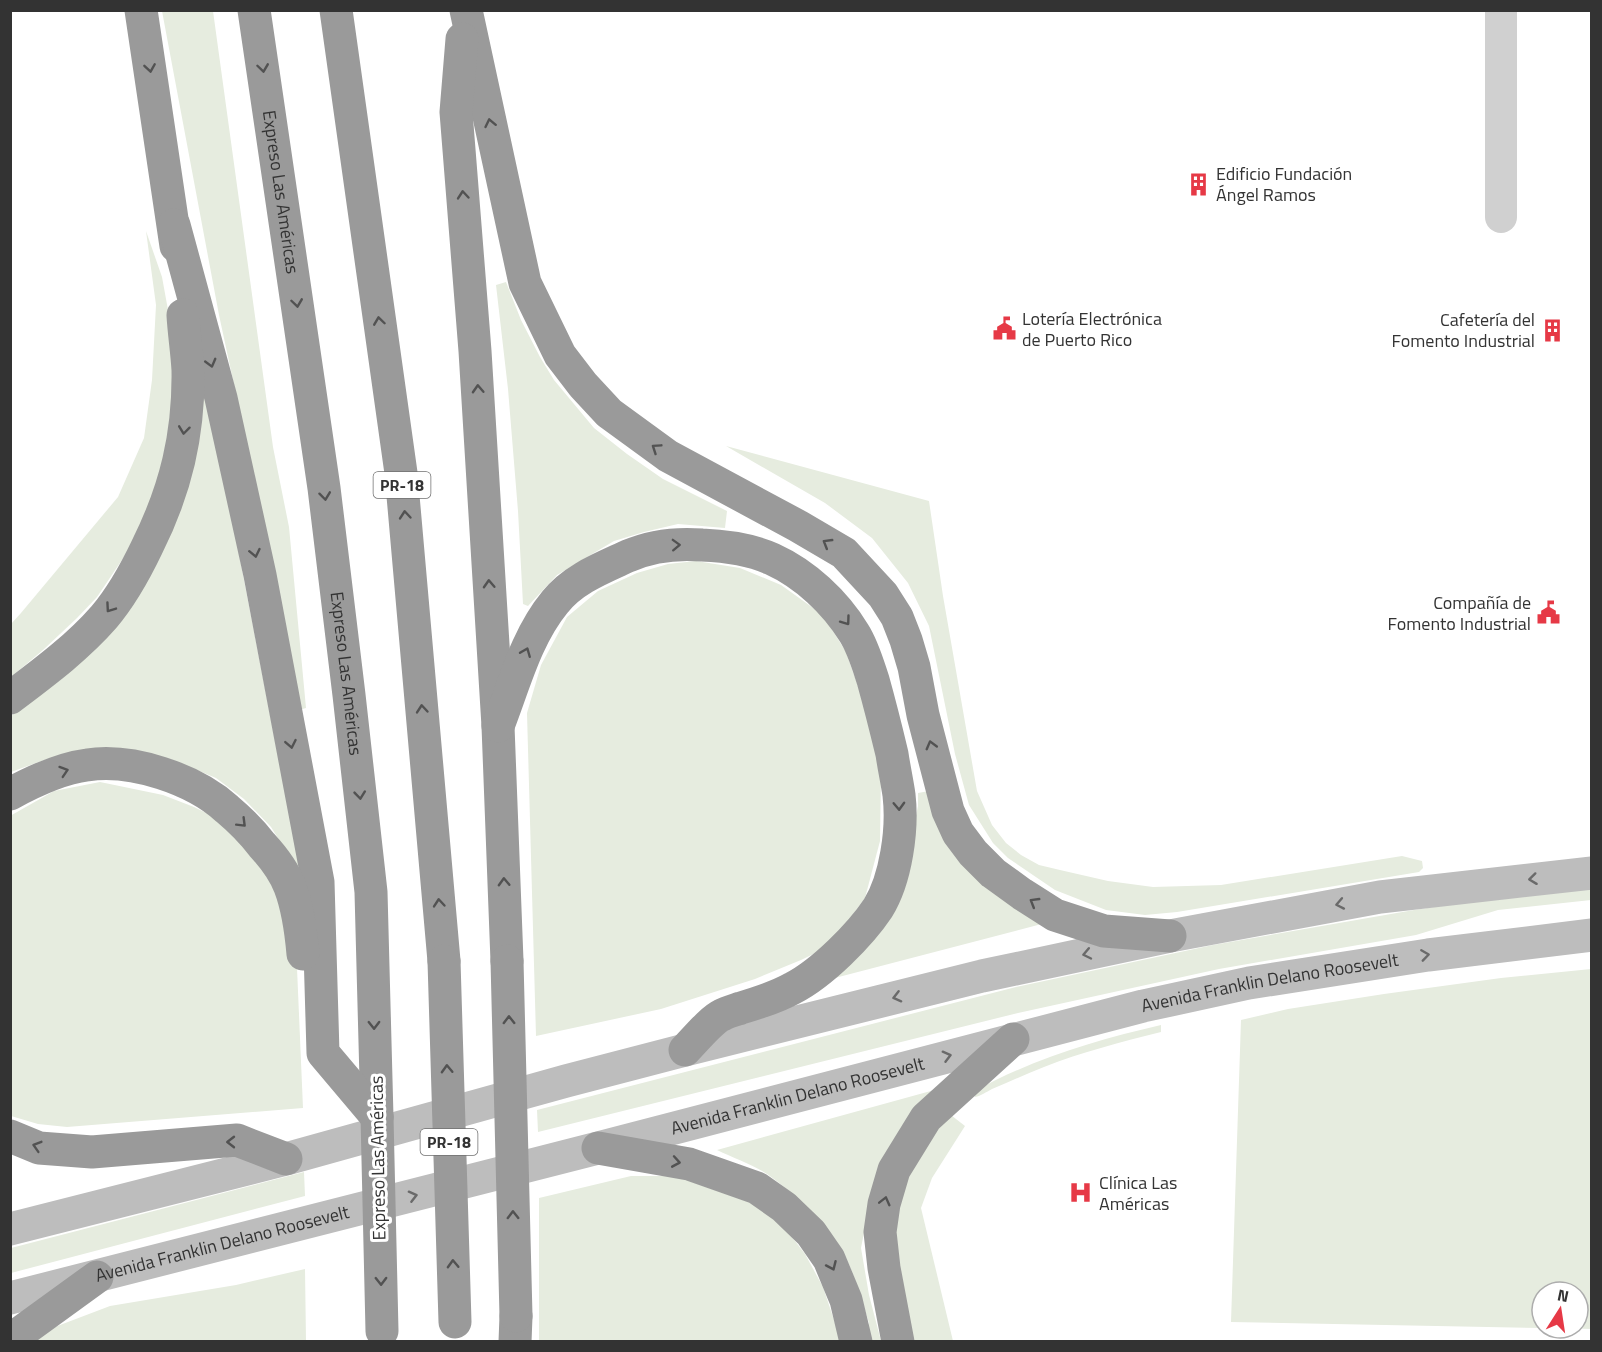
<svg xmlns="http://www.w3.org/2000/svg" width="1602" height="1352" font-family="'Titillium Web',sans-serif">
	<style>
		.green { fill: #e6ecdf }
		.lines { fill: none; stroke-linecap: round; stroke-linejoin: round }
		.street { stroke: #d0d0d0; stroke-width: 32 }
		.secondary { stroke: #bdbdbd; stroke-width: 33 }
		.highway { stroke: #9a9a9a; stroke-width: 33 }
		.highway-bridge { stroke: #9a9a9a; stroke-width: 33 }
		.oneway { stroke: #525252 }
		.oneway2 { stroke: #6a6a6a }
		.labels { text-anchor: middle; stroke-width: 6; stroke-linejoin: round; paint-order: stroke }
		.shield { fill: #fff; stroke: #707070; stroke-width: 1.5 }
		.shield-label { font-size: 16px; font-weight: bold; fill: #333 }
		.poi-label { font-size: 18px; fill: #333; stroke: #fff; text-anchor: start }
		.street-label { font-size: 18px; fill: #333; stroke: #fff }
	</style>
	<rect width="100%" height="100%" fill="#fff"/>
	<g class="green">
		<path d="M162,11H213L273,447L289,527L306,708L299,710L250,459L219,315Z"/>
		<path d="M146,231L162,277L170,321L175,387L167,439L156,491L128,551L97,597L77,618L43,650L11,677V624L21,613L118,497L144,438L152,380L156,305Z"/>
		<path d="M506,282L521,320L540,357L554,380L594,428L627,454L663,479L727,511L725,528L678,524L644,532L614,541L557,575L528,606L523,604L518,511L508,389L496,285Z"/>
		<path d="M207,388L301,875L271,827L244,799L216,778L170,759L50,758L11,772V716L59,681L110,633L202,393Z"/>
		<path d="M726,446L929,501L943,596L977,791L992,825L1006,843L1021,855L1039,865L1060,870L1108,881L1153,887L1221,885L1402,856L1422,861L1423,868L1419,872L1177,912L1145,915L1106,910L1055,890L1008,858L993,843L969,805L955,754L929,626L908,583L872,538L825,503Z"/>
		<path d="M696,561L740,568L781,585L823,615L846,652L867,712L881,774L880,841L865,898L830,946L801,960L755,979L661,1009L536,1036L527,713L541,665L567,617L598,591L637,573L668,564Z"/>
		<path d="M100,782L163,795L194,807L223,821L273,882L297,968L303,1108L67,1127L38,1124L11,1116L10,816L54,791Z"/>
		<path d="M929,791L1053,921L831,979L913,830L918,806V793Z"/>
		<path d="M1591,889V900L1498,910L1416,935L1219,969L1018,1013L538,1132L537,1110L1016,987L1213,945L1414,910L1496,898Z"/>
		<path d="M1591,969V1329L1557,1328H1578V1292H1542V1328L1231,1322L1241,1020L1288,1009L1384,994L1501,978Z"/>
		<path d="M1161,1025V1032C1121,1042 1082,1052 1044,1067C1026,1074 1009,1082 992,1089C986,1092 981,1096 975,1097L973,1092C1032,1059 1096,1040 1161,1025Z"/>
		<path d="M938,1089L869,1207L861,1248L869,1295L881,1341H859L869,1323C862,1301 856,1279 846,1258C832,1227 794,1193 767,1174C752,1164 733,1158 717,1150Z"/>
		<path d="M947,1112L965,1126L932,1178L921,1208L953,1341H914L897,1268L895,1193Z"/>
		<path d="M304,1172L305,1196L11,1273V1248Z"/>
		<path d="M631,1176H681L743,1197L782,1224L805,1254L823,1287L841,1341H539V1198Z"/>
		<path d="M305,1269L306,1341L24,1342L39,1333L110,1306L236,1285Z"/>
	</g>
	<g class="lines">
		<path class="street" d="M1501,217V10"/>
		<g class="secondary">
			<path d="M10,1229L286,1159L566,1081L685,1050L982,976L1170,936L1380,897L1592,873"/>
			<path id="s1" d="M10,1298L598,1148L1143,1006L1249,983L1428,955L1592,935"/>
		</g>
		<g class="highway">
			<path d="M141,10L176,246"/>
			<path id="s2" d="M254,10L324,488L349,695L371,892L377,1117"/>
			<path d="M336,10L401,473L444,961"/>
			<path d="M466,10L525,283L560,355L583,385L609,413L668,456L798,526L844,553L883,595L897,617L906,640L914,667L923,715L948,811L958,833L973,853L993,873L1022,894L1055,915L1104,931L1170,936"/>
			<path d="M462,39L456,112L475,351L498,726L507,961"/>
			<path d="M174,225L221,398L260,575L318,882L323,1053L377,1117"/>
			<path d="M10,698C43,673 77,648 104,617C121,597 136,570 147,547C176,489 189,434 188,370C187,352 184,333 183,315"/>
			<path d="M498,726C514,685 526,637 555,602C573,579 602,568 628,556C651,546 677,543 702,545C726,546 750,549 772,559C805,574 835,602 854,633C863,647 868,665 873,680C880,705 886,729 892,754C894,768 897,781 899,795C903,829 896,879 878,908C860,935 822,973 793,988C777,997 758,1003 741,1008C735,1010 727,1012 722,1015C711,1020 694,1041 685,1050"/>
			<path d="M10,794C32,782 63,768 87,765C132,758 194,779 227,809C240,820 252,832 262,845C273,857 284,871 290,887C298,908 301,931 303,954"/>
			<path d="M10,1136L39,1148L92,1152L237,1140L286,1159"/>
			<path d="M598,1148L689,1164L757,1188L784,1207L811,1233L829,1259L846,1300L856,1342"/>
			<path d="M10,1340L97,1277"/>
			<path d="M515,1342L516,1316"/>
			<path d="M898,1342L884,1268L880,1232L884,1204L894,1170L926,1118L1013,1039"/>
		</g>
		<g class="highway-bridge">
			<path d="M444,961L455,1322"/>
			<path d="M507,961L516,1316"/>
			<path d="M377,1117L382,1331"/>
		</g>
	</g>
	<defs><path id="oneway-chevron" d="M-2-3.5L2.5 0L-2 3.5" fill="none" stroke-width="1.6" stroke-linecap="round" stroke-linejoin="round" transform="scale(1.5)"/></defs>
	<g class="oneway">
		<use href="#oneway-chevron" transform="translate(150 68) rotate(81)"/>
		<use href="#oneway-chevron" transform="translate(263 68) rotate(82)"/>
		<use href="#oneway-chevron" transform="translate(490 123) rotate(-102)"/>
		<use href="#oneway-chevron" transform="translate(463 195) rotate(-95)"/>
		<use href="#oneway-chevron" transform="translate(297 303) rotate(82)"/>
		<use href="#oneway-chevron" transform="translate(379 321) rotate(-98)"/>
		<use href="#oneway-chevron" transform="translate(211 363) rotate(75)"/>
		<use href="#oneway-chevron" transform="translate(478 389) rotate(-93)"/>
		<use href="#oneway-chevron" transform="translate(184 430) rotate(97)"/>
		<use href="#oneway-chevron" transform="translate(656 448) rotate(-146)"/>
		<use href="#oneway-chevron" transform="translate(325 496) rotate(83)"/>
		<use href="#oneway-chevron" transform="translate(405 515) rotate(-95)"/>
		<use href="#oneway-chevron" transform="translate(827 543) rotate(-149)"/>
		<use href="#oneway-chevron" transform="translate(676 545) rotate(-2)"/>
		<use href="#oneway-chevron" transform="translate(255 553) rotate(78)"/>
		<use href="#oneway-chevron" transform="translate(489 584) rotate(-93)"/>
		<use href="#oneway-chevron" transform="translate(110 608) rotate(125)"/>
		<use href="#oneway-chevron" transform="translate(846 621) rotate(54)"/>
		<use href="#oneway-chevron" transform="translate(526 652) rotate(-68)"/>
		<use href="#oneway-chevron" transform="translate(422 709) rotate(-95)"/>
		<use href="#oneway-chevron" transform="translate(291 744) rotate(79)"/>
		<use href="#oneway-chevron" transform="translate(931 745) rotate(-105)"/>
		<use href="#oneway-chevron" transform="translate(64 771) rotate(-18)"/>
		<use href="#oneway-chevron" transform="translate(360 795) rotate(84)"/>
		<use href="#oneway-chevron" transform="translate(899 806) rotate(88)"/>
		<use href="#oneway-chevron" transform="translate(242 823) rotate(45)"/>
		<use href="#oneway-chevron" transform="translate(504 882) rotate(-92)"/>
		<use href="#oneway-chevron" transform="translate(1034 902) rotate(-149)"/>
		<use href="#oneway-chevron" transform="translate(439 903) rotate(-95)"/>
		<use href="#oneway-chevron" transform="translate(509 1020) rotate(-91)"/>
		<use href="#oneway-chevron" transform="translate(374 1025) rotate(89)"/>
		<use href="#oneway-chevron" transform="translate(447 1069) rotate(-92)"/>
		<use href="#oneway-chevron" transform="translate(231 1142) rotate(-180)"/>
		<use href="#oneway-chevron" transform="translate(37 1146) rotate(-163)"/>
		<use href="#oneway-chevron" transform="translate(676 1162) rotate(10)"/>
		<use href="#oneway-chevron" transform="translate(885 1201) rotate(-76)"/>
		<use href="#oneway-chevron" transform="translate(513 1215) rotate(-91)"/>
		<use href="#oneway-chevron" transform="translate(453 1264) rotate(-92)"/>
		<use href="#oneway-chevron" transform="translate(832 1266) rotate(66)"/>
		<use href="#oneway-chevron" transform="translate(381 1281) rotate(89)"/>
	</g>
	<g class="oneway2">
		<use href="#oneway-chevron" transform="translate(1533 879) rotate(173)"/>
		<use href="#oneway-chevron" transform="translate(1340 904) rotate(169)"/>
		<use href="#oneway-chevron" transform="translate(1087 954) rotate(168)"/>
		<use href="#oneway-chevron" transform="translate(1425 955) rotate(-8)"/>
		<use href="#oneway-chevron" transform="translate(897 997) rotate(166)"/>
		<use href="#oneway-chevron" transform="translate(947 1056) rotate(-15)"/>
		<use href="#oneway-chevron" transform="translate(413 1196) rotate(-14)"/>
	</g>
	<defs>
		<symbol id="building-bare" viewBox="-9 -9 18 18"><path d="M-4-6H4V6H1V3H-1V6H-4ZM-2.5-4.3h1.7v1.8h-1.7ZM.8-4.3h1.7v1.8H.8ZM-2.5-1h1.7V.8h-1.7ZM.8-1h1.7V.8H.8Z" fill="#e63946" stroke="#fff" stroke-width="2.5" paint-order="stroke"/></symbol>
		<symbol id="civic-bare" viewBox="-9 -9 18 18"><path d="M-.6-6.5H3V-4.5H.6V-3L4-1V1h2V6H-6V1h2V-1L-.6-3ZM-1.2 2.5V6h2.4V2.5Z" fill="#e63946" stroke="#fff" stroke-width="2.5" paint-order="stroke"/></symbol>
		<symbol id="hospital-bare" viewBox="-9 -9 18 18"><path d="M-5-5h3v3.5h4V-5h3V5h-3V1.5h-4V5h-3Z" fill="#e63946" stroke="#fff" stroke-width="2.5" paint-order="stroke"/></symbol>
	</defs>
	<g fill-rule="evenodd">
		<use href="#building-bare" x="1182" y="168" width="33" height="33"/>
		<use href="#civic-bare" x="988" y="312" width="33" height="33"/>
		<use href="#building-bare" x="1536" y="314" width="33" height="33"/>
		<use href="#civic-bare" x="1532" y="596" width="33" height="33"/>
		<use href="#hospital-bare" x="1064" y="1176" width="33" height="33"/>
	</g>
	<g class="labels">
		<g class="shield">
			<rect x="373.5" y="472" width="57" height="26" rx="4.5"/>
			<rect x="420.5" y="1129" width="57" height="26" rx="4.5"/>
		</g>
		<g class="shield-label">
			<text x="402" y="491">PR-18</text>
			<text x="449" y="1148">PR-18</text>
		</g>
		<g class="poi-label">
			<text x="1216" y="180">Edificio Fundación<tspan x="1216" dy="21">Ángel Ramos</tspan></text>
			<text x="1022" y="325">Lotería Electrónica<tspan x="1022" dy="21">de Puerto Rico</tspan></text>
			<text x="1535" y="326" text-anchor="end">Cafetería del<tspan x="1535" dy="21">Fomento Industrial</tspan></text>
			<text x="1531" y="609" text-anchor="end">Compañía de<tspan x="1531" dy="21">Fomento Industrial</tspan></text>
			<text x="1099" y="1189">Clínica Las<tspan x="1099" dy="21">Américas</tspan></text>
		</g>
		<g class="street-label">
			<text dy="6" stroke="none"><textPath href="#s2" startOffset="184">Expreso Las Américas</textPath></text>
			<text dy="6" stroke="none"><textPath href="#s2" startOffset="670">Expreso Las Américas</textPath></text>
			<text dy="6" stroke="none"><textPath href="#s1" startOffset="1299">Avenida Franklin Delano Roosevelt</textPath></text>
			<text dy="6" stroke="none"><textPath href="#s1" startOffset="813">Avenida Franklin Delano Roosevelt</textPath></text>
			<text transform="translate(378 1158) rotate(-91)" y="6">Expreso Las Américas</text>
			<text dy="6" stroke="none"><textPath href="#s1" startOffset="219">Avenida Franklin Delano Roosevelt</textPath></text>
		</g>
	</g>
	<rect width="1602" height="1352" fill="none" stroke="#333333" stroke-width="24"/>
	<g transform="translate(1560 1310) rotate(12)"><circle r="28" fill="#ffffff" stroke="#adadad" stroke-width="1.5"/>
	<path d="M0-4.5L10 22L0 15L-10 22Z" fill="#e63946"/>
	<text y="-9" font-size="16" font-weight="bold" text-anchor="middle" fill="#333333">N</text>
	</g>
</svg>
